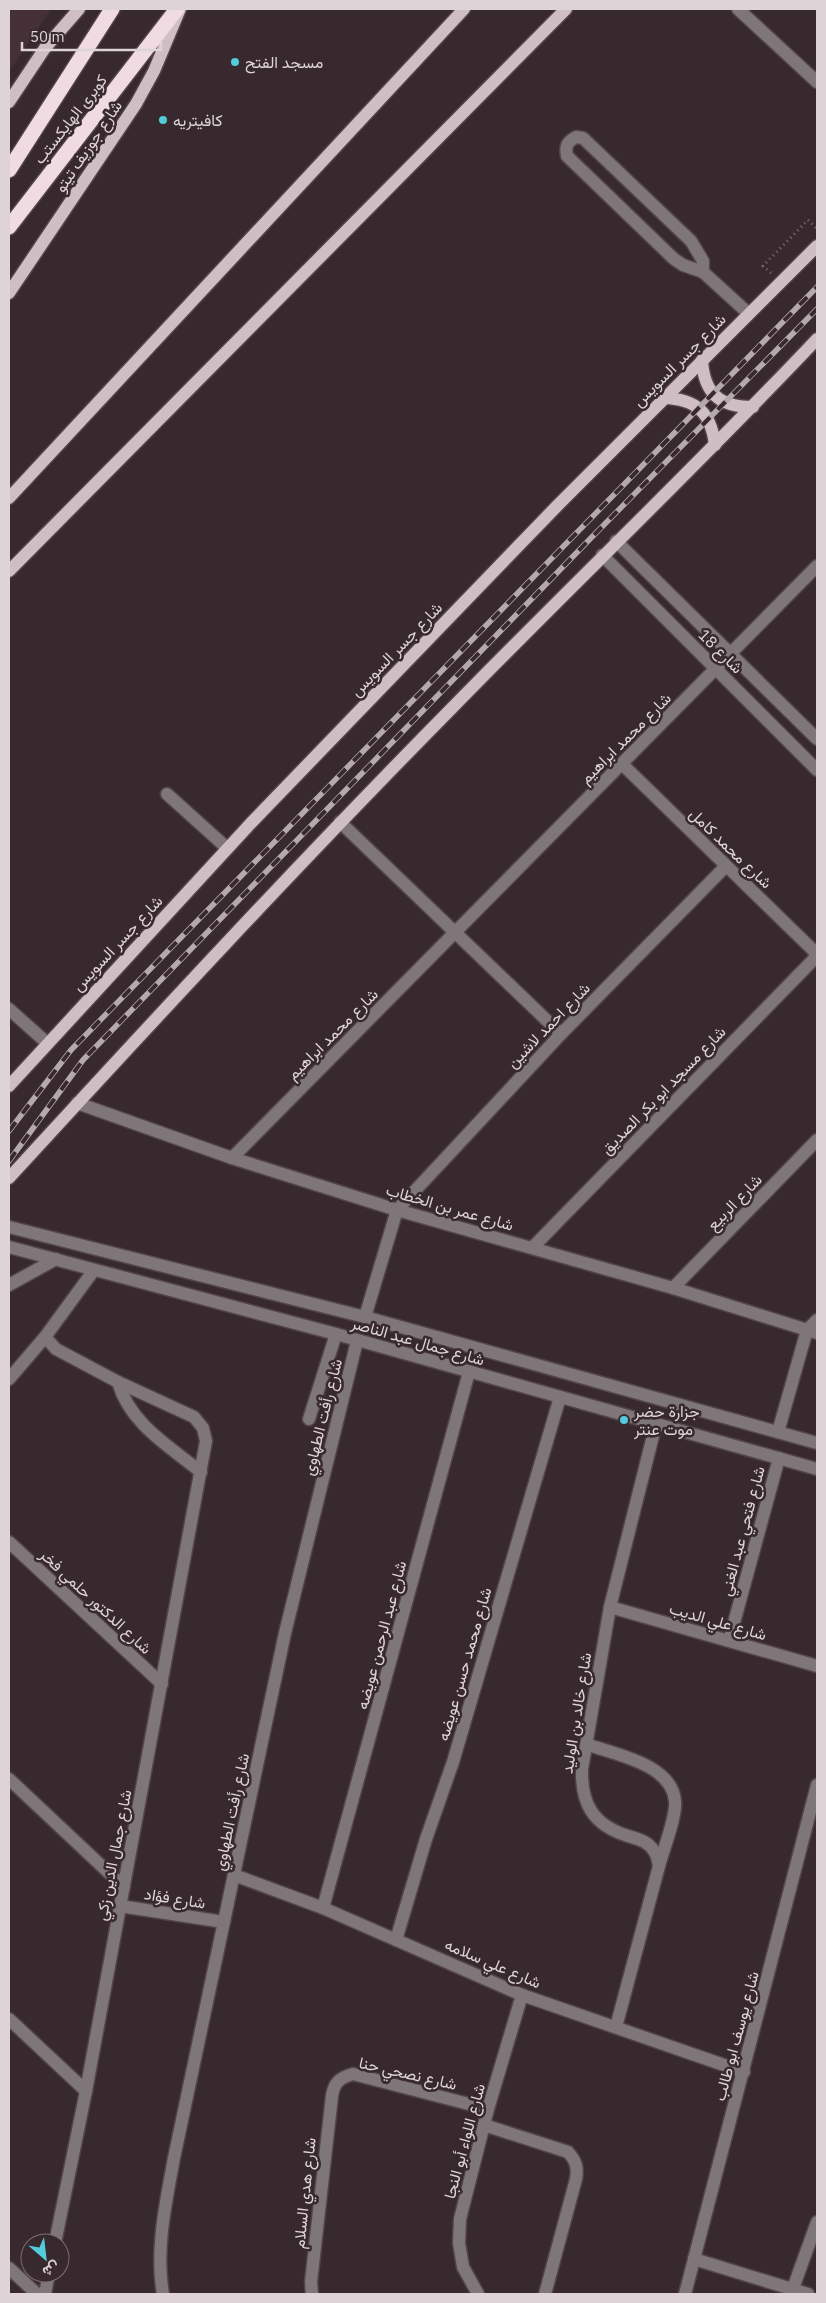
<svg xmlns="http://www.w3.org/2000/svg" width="826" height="2303" font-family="'IBM Plex Sans',Vazirmatn,sans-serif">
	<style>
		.built { fill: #463038 }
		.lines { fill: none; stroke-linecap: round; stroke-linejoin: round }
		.minor-casing { stroke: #534449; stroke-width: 15 }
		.major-casing { stroke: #534449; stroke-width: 15 }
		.highway-casing { stroke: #534449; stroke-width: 18 }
		.path { stroke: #7f7276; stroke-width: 3; stroke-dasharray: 1 4; stroke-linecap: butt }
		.minor { stroke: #7e7679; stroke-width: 12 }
		.major { stroke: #cfbec3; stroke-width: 12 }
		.highway { stroke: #efdbe1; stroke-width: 15 }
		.rail-casing { stroke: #b4a9ac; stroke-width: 5.5 }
		.rail { stroke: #38292e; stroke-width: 4; stroke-dasharray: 11; stroke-linecap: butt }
		.poi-dot { fill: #53cbda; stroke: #38292e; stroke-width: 2 }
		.labels { text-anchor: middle; stroke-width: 5; stroke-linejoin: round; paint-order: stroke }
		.poi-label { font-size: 16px; fill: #ded4d7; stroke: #38292e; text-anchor: start }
		.street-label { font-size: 16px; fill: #ded4d7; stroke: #38292e }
	</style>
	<rect width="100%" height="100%" fill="#38292e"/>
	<path class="built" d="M9,9H51L9,72Z"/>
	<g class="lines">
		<defs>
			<g id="minor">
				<path d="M738,9L817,82"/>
				<path d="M576,137L583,138L691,241L703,261V272L683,265L674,259L567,156C565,146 567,142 576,137Z"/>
				<path d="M703,272L748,313"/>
				<path d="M616,541L817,739"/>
				<path d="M602,555L817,770"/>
				<path d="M622,764L817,954"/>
				<path d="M167,794L227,848"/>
				<path d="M340,822L561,1034"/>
				<path d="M9,1009L47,1043"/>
				<path d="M77,1103L232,1158L397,1210L673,1288L817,1333"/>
				<path d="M232,1158L817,566"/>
				<path d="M9,1227L365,1317L817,1443"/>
				<path d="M9,1247L336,1334L817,1469"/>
				<path d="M533,1247L817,956"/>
				<path d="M9,1285L56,1259"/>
				<path d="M673,1288L817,1140"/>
				<path d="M365,1317L397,1210L561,1034L726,866"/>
				<path d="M45,1337L56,1349L118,1382L194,1417L203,1428L206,1441L86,2091L55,2243"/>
				<path d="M9,1379L45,1337L94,1270"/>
				<path d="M118,1382C130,1424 169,1446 201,1472"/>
				<path d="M309,1419L336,1334"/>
				<path d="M778,1432L807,1330L817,1320"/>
				<path d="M9,1542L162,1684"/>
				<path d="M610,1607L817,1666"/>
				<path d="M729,1641L779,1458"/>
				<path d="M586,1744C616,1755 672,1764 675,1801C677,1815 663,1851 659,1866"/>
				<path d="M9,1779L124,1887"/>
				<path d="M234,1875L323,1908L522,1995L744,2072"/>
				<path d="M120,1906L224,1922"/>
				<path d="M323,1908L469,1372"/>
				<path d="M396,1940L426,1839L453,1762L560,1397"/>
				<path d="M9,2019L86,2091"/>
				<path d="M616,2027L659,1866C658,1861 657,1855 654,1851C648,1841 638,1839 628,1836C593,1825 581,1804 582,1769L610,1607L656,1424"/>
				<path d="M484,2125L568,2152C576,2161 578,2167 576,2179L545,2294"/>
				<path d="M694,2259L808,2294"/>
				<path d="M9,2268L37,2294"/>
				<path d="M45,2294L49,2273"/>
				<path d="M163,2294C155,2250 166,2202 174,2158L285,1633L357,1341"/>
				<path d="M312,2294L311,2282L332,2096C334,2083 339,2078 353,2074L488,2109"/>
				<path d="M478,2294L463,2267L459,2243L460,2219L488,2109L522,1995"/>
				<path d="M685,2294L817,1785"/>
				<path d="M791,2294L817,2222"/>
			</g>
			<g id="major">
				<path d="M9,102L45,48L79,9"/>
				<path d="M9,293L136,104L154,71L180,9"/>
				<path d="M702,360C704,394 720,407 753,407"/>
				<path d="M664,398C697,399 711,413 715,445"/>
				<path d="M9,498L464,9"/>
				<path d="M9,571L566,9"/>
				<path d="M9,1086L251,823L556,507L817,246"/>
				<path d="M9,1178C154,1020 300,862 451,709C572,585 698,465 817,339"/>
			</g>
			<g id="highway">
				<path d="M9,170L112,9"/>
				<path d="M9,227L177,9"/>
			</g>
		</defs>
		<use href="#minor" class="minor-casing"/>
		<use href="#major" class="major-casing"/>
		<use href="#highway" class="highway-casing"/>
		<path class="path" d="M771,273L763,266L808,220L817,229"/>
		<use href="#minor" class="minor"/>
		<use href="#major" class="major"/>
		<use href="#highway" class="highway"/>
		<defs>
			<g id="rail">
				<path d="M9,1131L71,1050L817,287"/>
				<path d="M9,1161L83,1060L589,540L817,309"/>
			</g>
		</defs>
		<use href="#rail" class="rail-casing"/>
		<use href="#rail" class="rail"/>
	</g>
	<g class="poi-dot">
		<circle cx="235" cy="62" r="5"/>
		<circle cx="163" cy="120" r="5"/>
		<circle cx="624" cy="1420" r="5"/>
	</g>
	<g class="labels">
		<g class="poi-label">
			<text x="245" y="68">مسجد الفتح</text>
			<text x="173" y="126">كافيتريه</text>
			<text x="634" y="1417">جزارة حضر<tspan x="634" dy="18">موت عنتر</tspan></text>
		</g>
		<g class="street-label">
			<text transform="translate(70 119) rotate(-52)" y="6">كوبرى الهايكستب</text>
			<text transform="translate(88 146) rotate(-56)" y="6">شارع جوزيف تيتو</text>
			<text transform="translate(679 360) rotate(-45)" y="6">شارع جسر السويس</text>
			<text transform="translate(396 649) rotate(-46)" y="6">شارع جسر السويس</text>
			<text transform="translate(721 651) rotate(45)" y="6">شارع 18</text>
			<text transform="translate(625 738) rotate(-45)" y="6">شارع محمد ابراهيم</text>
			<text transform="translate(731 848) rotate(44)" y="6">شارع محمد كامل</text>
			<text transform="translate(117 943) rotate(-47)" y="6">شارع جسر السويس</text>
			<text transform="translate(548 1025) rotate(-46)" y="6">شارع احمد لاشين</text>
			<text transform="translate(332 1034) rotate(-45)" y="6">شارع محمد ابراهيم</text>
			<text transform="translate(663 1090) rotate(-46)" y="6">شارع مسجد ابو بكر الصديق</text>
			<text transform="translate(734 1202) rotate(-46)" y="6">شارع الربيع</text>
			<text transform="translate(450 1207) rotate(16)" y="6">شارع عمر بن الخطاب</text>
			<text transform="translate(418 1341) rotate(16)" y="6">شارع جمال عبد الناصر</text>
			<text transform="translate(322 1417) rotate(-76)" y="6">شارع رأفت الطهاوي</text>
			<text transform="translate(742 1531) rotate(-75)" y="6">شارع فتحي عبد الغني</text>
			<text transform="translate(96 1601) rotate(43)" y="6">شارع الدكتور حلمي فخر</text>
			<text transform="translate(718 1621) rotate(16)" y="6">شارع علي الديب</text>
			<text transform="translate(381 1635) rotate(-75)" y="6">شارع عبد الرحمن عويضه</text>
			<text transform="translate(464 1664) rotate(-74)" y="6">شارع محمد حسن عويضه</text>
			<text transform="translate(576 1713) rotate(-81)" y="6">شارع خالد بن الوليد</text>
			<text transform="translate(231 1812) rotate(-78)" y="6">شارع رأفت الطهاوي</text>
			<text transform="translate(113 1855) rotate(-79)" y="6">شارع جمال الدين زكي</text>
			<text transform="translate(175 1898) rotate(9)" y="6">شارع فؤاد</text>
			<text transform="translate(493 1963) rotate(23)" y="6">شارع علي سلامه</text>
			<text transform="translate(736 2036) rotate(-75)" y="6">شارع يوسف ابو طالب</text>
			<text transform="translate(408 2073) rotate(13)" y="6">شارع نصحي حنا</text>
			<text transform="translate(464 2141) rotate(-75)" y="6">شارع اللواء أبو النجا</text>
			<text transform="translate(304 2193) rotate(-84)" y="6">شارع هدي السلام</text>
		</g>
	</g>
	<rect width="826" height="2303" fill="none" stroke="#ded4d7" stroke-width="20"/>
	<g transform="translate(45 2258) rotate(152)"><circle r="24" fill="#38292e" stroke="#7a6d72"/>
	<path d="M0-4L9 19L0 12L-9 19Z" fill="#53cbda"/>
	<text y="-8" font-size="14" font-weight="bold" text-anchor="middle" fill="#ded4d7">ش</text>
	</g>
	<path d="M22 42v8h139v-8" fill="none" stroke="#ded4d7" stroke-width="2.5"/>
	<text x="30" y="42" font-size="15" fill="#ded4d7" stroke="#38292e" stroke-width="4" paint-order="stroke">50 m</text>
</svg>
